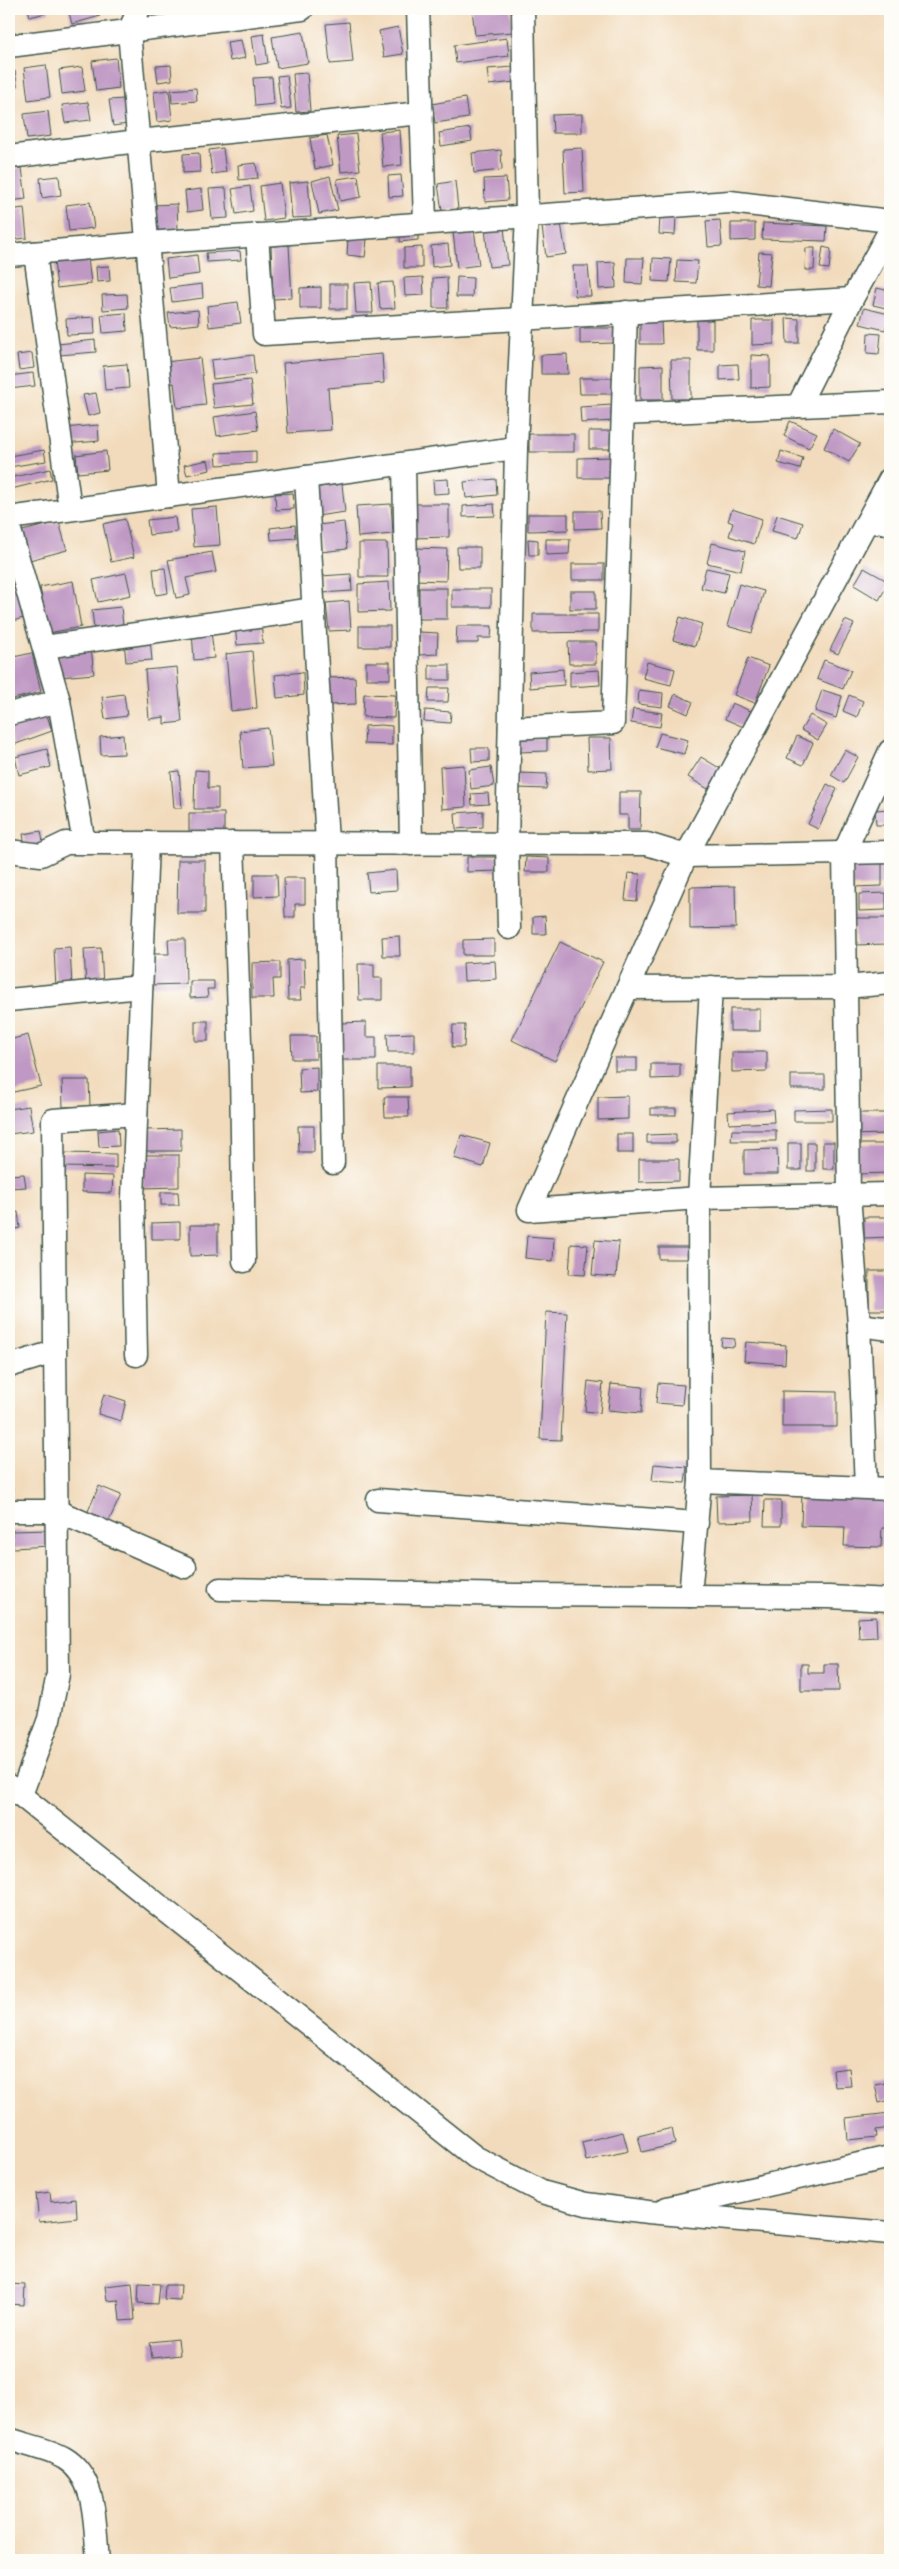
<svg xmlns="http://www.w3.org/2000/svg" width="899" height="2569" font-family="'IM FELL Great Primer',serif">
	<style>
		.building { fill: #bf99c4 }
		.lines { fill: none; stroke-linecap: round; stroke-linejoin: round }
		.minor-casing { stroke: #3f5548; stroke-width: 25 }
		.minor { stroke: #fff; stroke-width: 22 }
	</style>
	<rect width="100%" height="100%" fill="#fdfcf7"/>
	<filter id="ink" filterUnits="userSpaceOnUse"><feTurbulence type="fractalNoise" baseFrequency=".02" numOctaves="2"/><feDisplacementMap in="SourceGraphic" scale="10" xChannelSelector="R" yChannelSelector="G"/><feConvolveMatrix kernelMatrix="1 2 1 2 8 2 1 2 1" color-interpolation-filters="sRGB"/></filter>
	<filter id="wash" filterUnits="userSpaceOnUse"><feTurbulence type="fractalNoise" baseFrequency=".0096" numOctaves="4" result="noise"/><feDisplacementMap in="SourceGraphic" scale="20" xChannelSelector="R" yChannelSelector="G"/><feGaussianBlur stdDeviation="1.12" result="paint"/><feColorMatrix in="noise" values="0 0 0 0 0 0 0 0 0 0 0 0 0 0 0 0 0 1.4 0 .05"/><feComposite in="paint" operator="in"/></filter>
	<g filter="url(#wash)">
		<rect width="100%" height="100%" fill="#f2dbbc"/>
		<g id="blocks">
			<g class="building">
				<path d="M28,9H48L49,12L30,17Z"/>
				<path d="M68,9H98L100,16L72,24Z"/>
				<path d="M472,9H511L513,32L475,35Z"/>
				<path d="M349,22L353,62L330,64L326,24Z"/>
				<path d="M398,27L403,54L384,57L379,31Z"/>
				<path d="M303,32L308,63L277,68L272,37Z"/>
				<path d="M264,34L268,63L256,65L252,36Z"/>
				<path d="M507,38L509,56L456,63L454,45Z"/>
				<path d="M241,40L245,58L230,61L227,42Z"/>
				<path d="M116,58L119,88L96,91L92,61Z"/>
				<path d="M46,65L50,97L28,100L24,68Z"/>
				<path d="M171,65L172,80L158,82L156,66Z"/>
				<path d="M82,67L85,91L62,94L59,70Z"/>
				<path d="M513,67L515,82L489,85L487,69Z"/>
				<path d="M15,71L17,86L9,87V72Z"/>
				<path d="M307,73L310,111L296,112L293,74Z"/>
				<path d="M287,75L291,108L281,109L277,76Z"/>
				<path d="M272,77L274,104L255,106L253,78Z"/>
				<path d="M196,88L197,101L172,103L171,90Z"/>
				<path d="M169,90L172,120L157,122L154,92Z"/>
				<path d="M465,98L468,118L435,123L432,104Z"/>
				<path d="M124,99L127,124L113,126L109,100Z"/>
				<path d="M88,102L91,120L65,123L62,105Z"/>
				<path d="M48,111L51,136L27,139L24,114Z"/>
				<path d="M582,114V133H553L552,115Z"/>
				<path d="M470,128L472,141L441,146L439,133Z"/>
				<path d="M400,130L402,165L383,167L380,132Z"/>
				<path d="M356,134L360,170L341,172L337,136Z"/>
				<path d="M327,135L333,165L315,169L310,138Z"/>
				<path d="M223,148L226,172L212,174L209,150Z"/>
				<path d="M582,148L584,192L565,193L563,149Z"/>
				<path d="M501,150L502,170L474,173L472,153Z"/>
				<path d="M199,153L200,172L183,173V154Z"/>
				<path d="M256,163L258,178L239,180L238,165Z"/>
				<path d="M22,168L26,199L9,201V169Z"/>
				<path d="M401,175L403,196L389,197L388,176Z"/>
				<path d="M59,176L61,195L42,198L40,178Z"/>
				<path d="M330,176L338,210L319,214L312,181Z"/>
				<path d="M358,176L361,197L340,201L337,179Z"/>
				<path d="M506,178L508,200L485,202L484,179Z"/>
				<path d="M308,181L311,217L292,218L289,183Z"/>
				<path d="M455,181L458,209L442,211L438,184Z"/>
				<path d="M280,183L284,218L264,221L260,186Z"/>
				<path d="M250,186L253,211L236,214L232,189Z"/>
				<path d="M226,188L228,218L212,219L209,189Z"/>
				<path d="M201,189L203,210L187,212L185,191Z"/>
				<path d="M90,202L94,228L69,231L66,205Z"/>
				<path d="M177,204L178,231L154,232L153,205Z"/>
				<path d="M24,208L27,238L9,240V210Z"/>
				<path d="M660,216L676,217L675,235L659,234Z"/>
				<path d="M720,220L722,246L708,247L706,221Z"/>
				<path d="M561,223L566,254L546,257L542,227Z"/>
				<path d="M731,223H755V240L731,241Z"/>
				<path d="M763,223L827,226L826,241L762,239Z"/>
				<path d="M504,227L508,265L489,267L485,228Z"/>
				<path d="M474,229L479,265L457,268L453,232Z"/>
				<path d="M418,232V240L400,242V234Z"/>
				<path d="M348,238L367,240L365,257L347,255Z"/>
				<path d="M448,244L450,265L432,267L431,246Z"/>
				<path d="M289,245L292,298L273,299L271,246Z"/>
				<path d="M422,247V268H404V248Z"/>
				<path d="M823,247L831,249L829,269L820,268Z"/>
				<path d="M806,248H815L814,270H805Z"/>
				<path d="M240,251L241,260L207,262L206,253Z"/>
				<path d="M759,252L772,253L769,286L756,285Z"/>
				<path d="M197,255L199,274L168,278L166,259Z"/>
				<path d="M88,257L91,284L57,288L54,261Z"/>
				<path d="M627,258H644L642,284L626,283Z"/>
				<path d="M653,258L671,259L669,282L652,281Z"/>
				<path d="M677,260L698,261L696,283L676,282Z"/>
				<path d="M615,262L616,288L599,289L598,263Z"/>
				<path d="M109,266L110,281L97,282L96,267Z"/>
				<path d="M573,266H588L591,296H575Z"/>
				<path d="M423,277L424,295L405,296L404,278Z"/>
				<path d="M447,277L448,308H433V278Z"/>
				<path d="M457,277L473,278L472,297H456Z"/>
				<path d="M371,282L373,313H356L354,283Z"/>
				<path d="M393,282L395,308L380,309L378,283Z"/>
				<path d="M202,284L203,298L172,302L170,288Z"/>
				<rect x="330" y="284" width="17" height="25"/>
				<path d="M321,287V308H300V288Z"/>
				<path d="M877,288L890,291V309L873,305Z"/>
				<path d="M127,294L128,308L103,310L102,295Z"/>
				<path d="M238,302L241,323L209,327L207,306Z"/>
				<path d="M864,308L889,314L885,330L860,324Z"/>
				<path d="M198,310L199,324L170,327L168,313Z"/>
				<path d="M126,313L127,331L103,333L101,315Z"/>
				<path d="M94,317L95,334L67,335L66,319Z"/>
				<path d="M786,318L799,319V343H787Z"/>
				<rect x="697" y="320" width="16" height="30"/>
				<path d="M752,320H774V344L752,345Z"/>
				<path d="M640,321H661L662,344H640Z"/>
				<path d="M580,328H615L614,343L580,344Z"/>
				<path d="M868,333L881,334L879,354L867,353Z"/>
				<path d="M95,340L96,352L59,355L58,344Z"/>
				<path d="M32,353L34,368L19,370L17,355Z"/>
				<path d="M382,354L384,383L328,388L331,430L288,433L283,363Z"/>
				<path d="M567,354L568,374H541V355Z"/>
				<path d="M253,355L255,374L213,379L211,360Z"/>
				<path d="M751,355L770,356V387L751,388Z"/>
				<path d="M200,358L206,405L177,408L174,383L167,384L165,362Z"/>
				<path d="M671,360H691V399H672Z"/>
				<path d="M127,364L129,388L105,390L103,366Z"/>
				<path d="M738,364L739,379L720,380V365Z"/>
				<path d="M663,365V400H640V366Z"/>
				<path d="M33,373L35,386L9,389V376Z"/>
				<path d="M579,378H613V394H580Z"/>
				<path d="M250,380L253,404L214,408L211,384Z"/>
				<path d="M96,393L100,413L88,416L83,395Z"/>
				<path d="M612,405L613,421L581,423L580,407Z"/>
				<path d="M255,411L258,430L217,436L214,417Z"/>
				<path d="M790,421L817,433L809,448L784,436Z"/>
				<path d="M98,425L99,441L64,444L63,428Z"/>
				<path d="M833,429L860,444L849,462L824,448Z"/>
				<rect x="589" y="431" width="25" height="18"/>
				<rect x="529" y="434" width="45" height="18"/>
				<path d="M44,450L46,461L9,467V456Z"/>
				<path d="M106,451L108,470L78,473L76,455Z"/>
				<path d="M256,451V463L217,465L216,453Z"/>
				<path d="M781,451L803,458L800,469L778,463Z"/>
				<path d="M611,457V478H578V458Z"/>
				<path d="M208,460L210,470L187,475L184,465Z"/>
				<path d="M50,469L52,479L11,489L9,478Z"/>
				<path d="M448,479L449,493L434,494L433,480Z"/>
				<path d="M496,479L497,495L466,498L464,482Z"/>
				<path d="M342,484L345,512L317,516L313,488Z"/>
				<path d="M293,493L294,509L276,510L275,494Z"/>
				<path d="M391,504L393,534L358,537L356,506Z"/>
				<path d="M412,504H449V537L413,538Z"/>
				<path d="M494,504L495,516L463,517V506Z"/>
				<path d="M217,507L220,545L194,547L191,509Z"/>
				<path d="M732,509L762,519L754,544L729,536L733,523L728,521Z"/>
				<path d="M575,511H600L601,528L575,529Z"/>
				<path d="M528,514H568V530L528,531Z"/>
				<path d="M777,515L803,523L798,538L772,531Z"/>
				<path d="M175,517L177,532L149,535L147,520Z"/>
				<path d="M125,519L134,557L111,562L103,524Z"/>
				<path d="M59,522L67,550L26,561L18,532Z"/>
				<path d="M344,522L347,549L321,552L318,525Z"/>
				<path d="M295,525L296,538L271,540L270,528Z"/>
				<path d="M528,539L538,540V555H529Z"/>
				<path d="M546,539H570L569,554L546,555Z"/>
				<path d="M359,543H387L388,577H359Z"/>
				<path d="M712,543L745,551L741,571L707,563Z"/>
				<path d="M457,547H480V568H458Z"/>
				<path d="M413,548L447,549L446,581L413,580Z"/>
				<path d="M212,552L216,572L186,578L190,595L176,598L168,560Z"/>
				<rect x="572" y="564" width="32" height="16"/>
				<path d="M165,568L168,593L156,595L153,569Z"/>
				<path d="M706,568L729,573L724,593L701,588Z"/>
				<path d="M864,568L889,582L879,600L854,585Z"/>
				<path d="M126,573L131,595L98,602L93,580Z"/>
				<path d="M351,574L352,591L322,593L321,576Z"/>
				<path d="M73,581L81,627L48,633L40,587Z"/>
				<path d="M389,582L390,611L358,612V584Z"/>
				<path d="M739,584L764,591L752,633L727,626Z"/>
				<path d="M18,587L27,617L9,622V589Z"/>
				<rect x="419" y="588" width="28" height="31"/>
				<rect x="452" y="589" width="39" height="18"/>
				<rect x="570" y="591" width="26" height="18"/>
				<path d="M349,601L351,630L329,631L326,603Z"/>
				<path d="M121,607L123,625L94,629L92,610Z"/>
				<path d="M533,614H598V632L533,633Z"/>
				<path d="M680,617L702,624L695,646L673,640Z"/>
				<path d="M845,620L854,624L838,654L830,650Z"/>
				<path d="M261,622L263,643L237,645L235,625Z"/>
				<rect x="359" y="626" width="31" height="21"/>
				<path d="M457,626H492L491,638H478V643H456Z"/>
				<path d="M211,630L214,658L194,660L192,632Z"/>
				<path d="M419,632L438,633L437,654L419,655Z"/>
				<path d="M150,639L152,660L126,662L124,641Z"/>
				<path d="M568,642H596V664H569Z"/>
				<path d="M91,648L94,674L60,677L58,651Z"/>
				<path d="M252,651L257,708L231,711L226,654Z"/>
				<path d="M32,653L41,692L13,699L9,681V658Z"/>
				<path d="M748,658L769,666L755,703L734,695Z"/>
				<path d="M824,660L851,670L843,689L817,679Z"/>
				<rect x="366" y="662" width="24" height="17"/>
				<path d="M647,662L675,669L671,685L643,678Z"/>
				<rect x="429" y="665" width="21" height="15"/>
				<path d="M177,667L182,722L164,724V717L149,719L145,670Z"/>
				<path d="M563,669L564,685L530,688L529,672Z"/>
				<path d="M599,670L600,685L570,687V672Z"/>
				<path d="M303,672L304,695L277,698L275,675Z"/>
				<path d="M355,677L356,704L328,705L327,678Z"/>
				<path d="M429,688H449L448,702H428Z"/>
				<path d="M639,690L663,693L662,707L638,704Z"/>
				<path d="M822,690L842,696L836,718L815,711Z"/>
				<path d="M124,694L127,716L105,719L102,697Z"/>
				<path d="M364,694L395,695L394,718L363,717Z"/>
				<path d="M675,694L693,702L688,714L670,706Z"/>
				<path d="M849,695L863,701L857,717L843,711Z"/>
				<path d="M732,703L753,712L746,728L725,719Z"/>
				<path d="M633,709L662,713L660,727L631,723Z"/>
				<path d="M425,710L451,712L450,723L424,721Z"/>
				<path d="M46,712L52,731L13,745L9,725Z"/>
				<path d="M810,715L827,725L818,740L801,730Z"/>
				<path d="M381,725L392,726V745L364,744L365,726Z"/>
				<path d="M268,728L272,766L243,768L240,731Z"/>
				<path d="M660,733L688,740L684,754L655,747Z"/>
				<path d="M123,735L124,754L101,755L100,737Z"/>
				<path d="M797,736L813,743L803,765L787,758Z"/>
				<path d="M547,738V751L518,752V739Z"/>
				<path d="M587,738H611L612,769L588,770Z"/>
				<path d="M471,748H489V761L472,762Z"/>
				<path d="M47,749L51,767L19,775L15,757Z"/>
				<path d="M845,750L858,757L844,783L831,775Z"/>
				<path d="M701,757L721,769L708,789L688,777Z"/>
				<path d="M464,765L466,807L442,809L440,767Z"/>
				<path d="M491,767L494,786L471,789L469,770Z"/>
				<path d="M195,770L208,771V788H218V809H194Z"/>
				<path d="M179,771L182,808H174L171,772Z"/>
				<path d="M518,773L547,774L546,789L518,788Z"/>
				<path d="M827,784L837,789L818,829L808,824Z"/>
				<path d="M619,792H641L640,830H628V815H619Z"/>
				<path d="M488,793L489,804L472,805L471,794Z"/>
				<path d="M890,809V825H876L875,810Z"/>
				<path d="M483,811V827L456,829L455,813Z"/>
				<path d="M189,813H224V833L189,832Z"/>
				<path d="M41,831L44,847L26,851L23,834Z"/>
				<path d="M467,857H498V871L467,872Z"/>
				<path d="M526,857L549,858V872H525Z"/>
				<path d="M178,860H205V913H177Z"/>
				<path d="M887,861H890V896H888Z"/>
				<path d="M853,862H882V886L853,887Z"/>
				<path d="M396,870L397,890L369,892L367,873Z"/>
				<path d="M628,873L640,874L637,901L625,900Z"/>
				<path d="M254,874H277L278,896L254,897Z"/>
				<path d="M284,878H305V904H295V917H285Z"/>
				<path d="M735,886L736,928L690,929V887Z"/>
				<path d="M886,893V910L859,911V894Z"/>
				<path d="M545,916L546,934H533V917Z"/>
				<path d="M854,918H887V944L854,945Z"/>
				<path d="M399,936L400,956H383L382,937Z"/>
				<path d="M168,939H185L186,984L149,985L148,954H169Z"/>
				<path d="M494,939V955H463V940Z"/>
				<path d="M560,942L603,962L555,1061L512,1040Z"/>
				<path d="M70,947L72,987L56,989L54,948Z"/>
				<path d="M101,948L103,986L86,988L84,949Z"/>
				<path d="M304,959L305,988H300L301,1000H288L287,960Z"/>
				<path d="M495,961L496,979L464,981L463,963Z"/>
				<path d="M280,962V979H273L274,998H252V963Z"/>
				<path d="M358,964H374V978H382V1000H359Z"/>
				<path d="M190,981H214V989H207L208,997L190,998Z"/>
				<rect x="730" y="1009" width="30" height="22"/>
				<rect x="195" y="1021" width="13" height="20"/>
				<path d="M366,1022V1037H376V1060H341V1023Z"/>
				<path d="M453,1025H465L464,1047H452Z"/>
				<path d="M414,1033V1052H388L387,1034Z"/>
				<path d="M28,1035L41,1086L9,1093V1040Z"/>
				<path d="M291,1036H316V1059H292Z"/>
				<path d="M732,1052H767V1071L732,1072Z"/>
				<rect x="615" y="1058" width="22" height="13"/>
				<path d="M651,1064H680V1078L651,1079Z"/>
				<path d="M378,1066H410V1087L378,1088Z"/>
				<path d="M317,1067V1092L300,1093L299,1068Z"/>
				<rect x="791" y="1075" width="34" height="14"/>
				<path d="M62,1080H89L90,1106L63,1107Z"/>
				<path d="M628,1096V1119L598,1120V1097Z"/>
				<path d="M384,1097H408L409,1117H385Z"/>
				<path d="M29,1106L33,1131L9,1134V1109Z"/>
				<rect x="651" y="1108" width="25" height="7"/>
				<path d="M773,1109L774,1122L729,1124L728,1112Z"/>
				<path d="M832,1109V1121H794V1110Z"/>
				<path d="M847,1113H886V1134L847,1135Z"/>
				<path d="M298,1126H314V1152H299Z"/>
				<path d="M118,1129L119,1146L99,1147L98,1131Z"/>
				<path d="M181,1129V1151H146V1130Z"/>
				<path d="M732,1130H776V1141H731Z"/>
				<rect x="617" y="1134" width="16" height="19"/>
				<path d="M676,1134V1143H647V1135Z"/>
				<path d="M461,1135L490,1143L483,1167L454,1158Z"/>
				<rect x="823" y="1142" width="11" height="27"/>
				<rect x="788" y="1143" width="13" height="27"/>
				<rect x="807" y="1143" width="8" height="28"/>
				<path d="M856,1144H890V1173L857,1174Z"/>
				<path d="M777,1149L778,1174H744V1150Z"/>
				<path d="M61,1153L116,1154V1168L61,1167Z"/>
				<path d="M143,1155H179V1187L143,1188Z"/>
				<path d="M639,1159H679V1181L639,1182Z"/>
				<path d="M24,1174L26,1187L9,1188V1175Z"/>
				<path d="M82,1175L113,1176L112,1193L82,1192Z"/>
				<path d="M161,1192H178L179,1205H161Z"/>
				<path d="M18,1212L20,1228L9,1230V1213Z"/>
				<path d="M864,1217H890V1237L864,1238Z"/>
				<path d="M180,1222V1239H152V1223Z"/>
				<path d="M190,1225H218V1255L190,1256Z"/>
				<path d="M527,1236L554,1238L553,1261L525,1258Z"/>
				<path d="M595,1240L619,1242L616,1277L592,1275Z"/>
				<path d="M571,1244L588,1245L585,1275L569,1274Z"/>
				<rect x="659" y="1247" width="33" height="12"/>
				<rect x="869" y="1271" width="21" height="39"/>
				<path d="M546,1312L567,1313L561,1440L540,1439Z"/>
				<path d="M722,1338L735,1339L734,1347L721,1346Z"/>
				<path d="M746,1342L786,1345L785,1364L744,1361Z"/>
				<path d="M588,1381L603,1383L600,1413L585,1411Z"/>
				<path d="M658,1383L684,1385L682,1405L656,1403Z"/>
				<path d="M611,1384L643,1387L641,1413L608,1410Z"/>
				<path d="M782,1391L837,1392V1427H782Z"/>
				<path d="M104,1394L126,1401L121,1421L98,1414Z"/>
				<path d="M654,1464L687,1467L685,1483L652,1481Z"/>
				<path d="M9,1472H11L13,1492H9Z"/>
				<path d="M99,1486L121,1495L106,1527L85,1518Z"/>
				<path d="M802,1493L890,1494V1528H882L881,1547L844,1546L845,1527L801,1526Z"/>
				<path d="M752,1495L753,1521L717,1522L716,1496Z"/>
				<path d="M765,1500H781V1526H764Z"/>
				<path d="M50,1530V1546L13,1548L12,1531Z"/>
				<path d="M876,1617L877,1637L859,1638L858,1618Z"/>
				<path d="M801,1664H808V1673H824V1664H838L839,1691H801Z"/>
				<path d="M849,2068L851,2086L835,2087L833,2070Z"/>
				<path d="M890,2082V2100L879,2103L875,2085Z"/>
				<path d="M890,2113V2128L876,2130L877,2137L848,2140L846,2118Z"/>
				<path d="M672,2128L675,2144L642,2152L638,2136Z"/>
				<path d="M623,2132L628,2151L586,2161L582,2142Z"/>
				<path d="M50,2192L51,2202L76,2199L77,2218L39,2222L36,2194Z"/>
				<path d="M132,2283L135,2320L120,2321L118,2300L107,2301L105,2286Z"/>
				<path d="M139,2283L160,2284L158,2304L138,2303Z"/>
				<path d="M9,2284L25,2285L24,2305L9,2304Z"/>
				<path d="M165,2285H181L180,2300L164,2299Z"/>
				<path d="M178,2339L180,2355L152,2358L150,2342Z"/>
			</g>
		</g>
	</g>
	<g filter="url(#ink)">
		<use href="#blocks" fill-opacity="0" stroke="#3f5548" stroke-width="1"/>
		<g class="lines">
			<defs>
				<g id="minor">
					<path d="M139,9L129,31L169,496"/>
					<path d="M418,9L425,222"/>
					<path d="M9,46L302,9"/>
					<path d="M9,157L138,141L422,113"/>
					<path d="M257,235L264,334C460,324 656,310 852,299"/>
					<path d="M35,253L70,509"/>
					<path d="M9,255L147,243L730,202L890,221"/>
					<path d="M798,406L852,299L890,230"/>
					<path d="M623,414L890,402"/>
					<path d="M404,464L411,844"/>
					<path d="M306,477L327,843L333,1163"/>
					<path d="M890,479L686,856L529,1210L699,1198L890,1194"/>
					<path d="M9,518L516,448"/>
					<path d="M867,522L890,523"/>
					<path d="M9,527L59,701L84,843"/>
					<path d="M44,647L314,609"/>
					<path d="M9,714L59,701"/>
					<path d="M510,728L613,723L626,312"/>
					<path d="M233,843L241,1071L244,1261"/>
					<path d="M9,851L41,855L66,843H84L647,844L686,856L890,852"/>
					<path d="M509,928L507,844L516,448L527,215L523,9"/>
					<path d="M711,987L699,1198L700,1481L890,1489"/>
					<path d="M628,988L846,987L890,983"/>
					<path d="M9,1000L141,987"/>
					<path d="M859,1325L890,1329"/>
					<path d="M136,1355L133,1198L147,843"/>
					<path d="M9,1366L54,1352"/>
					<path d="M866,1487L859,1325L849,1195L844,853L890,751"/>
					<path d="M378,1500L697,1523"/>
					<path d="M9,1511H57L185,1567"/>
					<path d="M220,1589L518,1595L829,1597L890,1600"/>
					<path d="M690,1596L700,1481"/>
					<path d="M9,1786L475,2157L542,2192L586,2204L648,2212L890,2233"/>
					<path d="M21,1795L49,1719L58,1674L53,1120L136,1114"/>
					<path d="M667,2208L890,2157"/>
					<path d="M9,2439C26,2445 48,2449 64,2458C98,2478 94,2525 98,2560"/>
				</g>
			</defs>
			<use href="#minor" class="minor-casing"/>
			<use href="#minor" class="minor"/>
		</g>
	</g>
	<rect width="899" height="2569" fill="none" stroke="#fdfcf7" stroke-width="30"/>
</svg>
